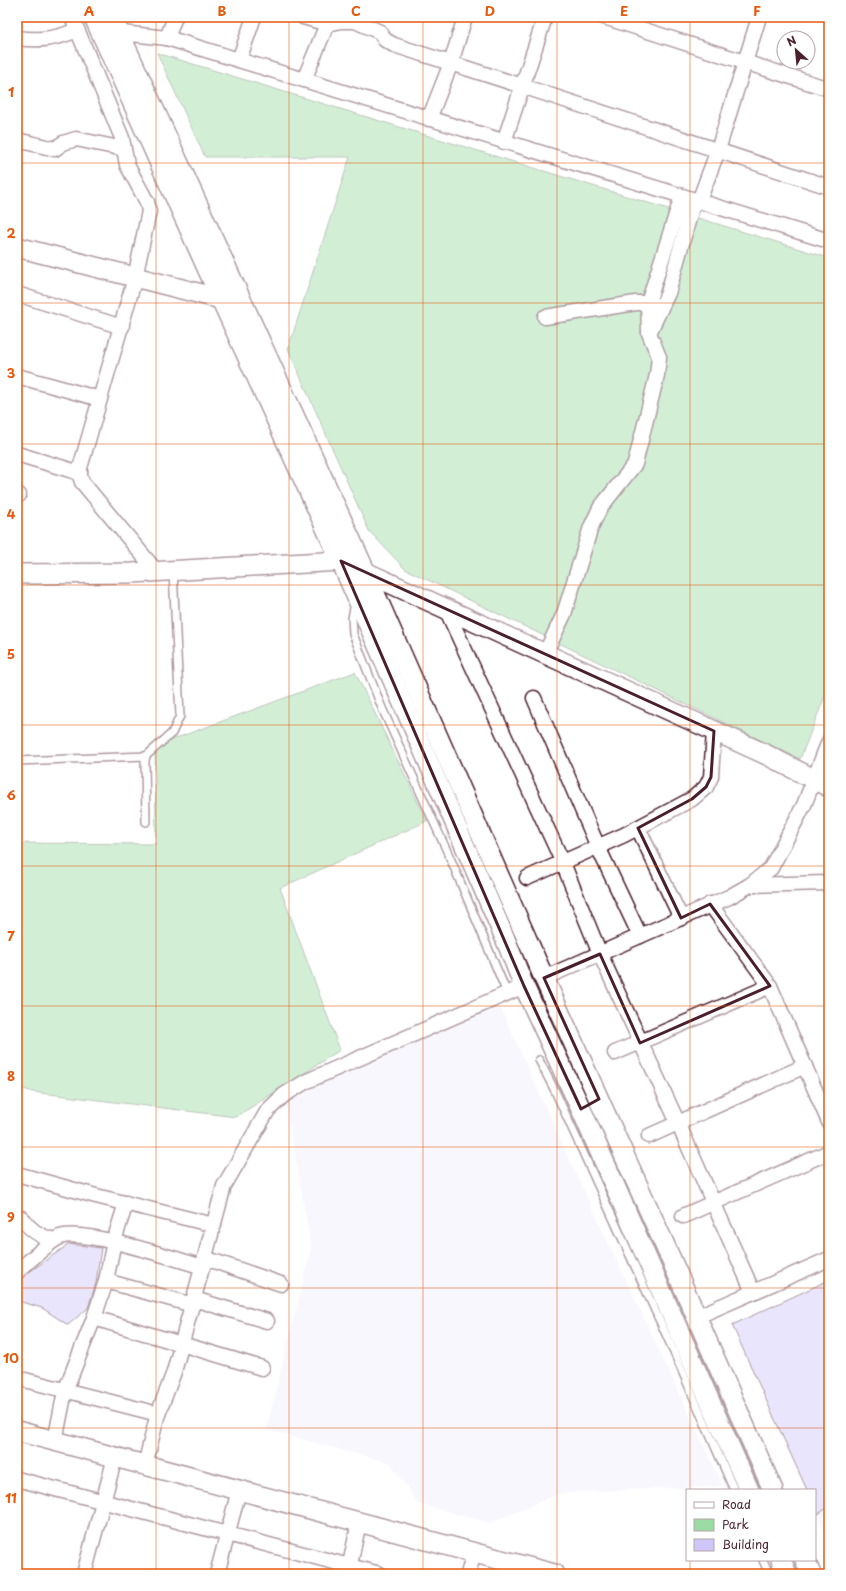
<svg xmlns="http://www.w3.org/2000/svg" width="846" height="1591" font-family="'Playpen Sans',sans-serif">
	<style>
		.built { fill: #f1eefd }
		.green { fill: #9bdba5; stroke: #727d68 }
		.building { fill: #cfc6f9; stroke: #4a1f2b }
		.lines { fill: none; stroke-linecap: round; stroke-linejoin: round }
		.lane-casing { stroke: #4a1f2b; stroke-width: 10 }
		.street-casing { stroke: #4a1f2b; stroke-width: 17 }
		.secondary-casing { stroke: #4a1f2b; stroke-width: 22 }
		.lane { stroke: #fff; stroke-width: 7 }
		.street { stroke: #fff; stroke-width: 14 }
		.secondary { stroke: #fff; stroke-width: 19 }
		.marked { fill: none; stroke: #4a1f2b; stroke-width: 3; stroke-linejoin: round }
		.grid { fill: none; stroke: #e8590c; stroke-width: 1; stroke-opacity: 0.55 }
		.neatline { fill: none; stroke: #e8590c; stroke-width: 1.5 }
		.grid-label { font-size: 13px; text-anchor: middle; font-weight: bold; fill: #e8590c }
	</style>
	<rect width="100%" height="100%" fill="#fff"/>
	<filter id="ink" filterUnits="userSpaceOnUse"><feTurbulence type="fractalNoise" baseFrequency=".025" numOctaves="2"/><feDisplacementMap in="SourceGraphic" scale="8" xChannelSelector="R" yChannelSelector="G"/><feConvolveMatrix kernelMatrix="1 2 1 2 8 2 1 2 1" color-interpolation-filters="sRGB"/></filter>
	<g filter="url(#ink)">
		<g class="built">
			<path d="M499,1004L564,1148L723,1486L561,1493L490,1523L418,1504L390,1463L266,1430L311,1248L285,1099Z"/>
			<path d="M829,1507V1547L818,1514Z"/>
		</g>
		<g class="green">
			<path d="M157,53L829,258V686L800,759L405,569L369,531L288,349L350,157H205Z"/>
			<path d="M355,672L427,821L280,888L340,1050L236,1117L33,1092L17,1087V843L156,844L155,746Z"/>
		</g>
		<g class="building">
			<path d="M69,1244L101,1248L96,1283L88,1308L68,1325L42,1308L18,1301V1280Z"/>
			<path d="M829,1280V1507L818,1514L815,1507V1490H807L732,1325Z"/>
		</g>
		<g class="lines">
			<defs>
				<g id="lane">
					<path d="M355,603L352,618L353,634L382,708L451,860L507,993"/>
					<path d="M17,761L146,756"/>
					<path d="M146,822L145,761L146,756L172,733L180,716L173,571"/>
					<path d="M539,1060L555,1091L669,1341L734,1490"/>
					<path d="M763,1560L769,1574"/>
				</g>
				<g id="street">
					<path d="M72,17L122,138L127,165L147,202L149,211L135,278L80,468V476L82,482L156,571"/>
					<path d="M303,17L328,24L341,21H355L380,32L385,40L394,45L522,86L829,187"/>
					<path d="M604,17L829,89"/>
					<path d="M113,32L167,38L829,241"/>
					<path d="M17,38C40,41 56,39 77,30"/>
					<path d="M167,38L175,17"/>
					<path d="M239,60L254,17"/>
					<path d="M304,80L330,17"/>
					<path d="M429,119L451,63L465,17"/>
					<path d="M17,140L55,149L63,143L76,139L124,149"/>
					<path d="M504,142L545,17"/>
					<path d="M699,201L718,150L759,17"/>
					<path d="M17,294L122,327"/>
					<path d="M545,317L636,303H648L657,306"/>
					<path d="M649,331L648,303L682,196"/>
					<path d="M17,376L100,399"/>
					<path d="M17,454L80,473"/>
					<path d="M17,495H19"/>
					<path d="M446,609L563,863L600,954L678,1123L753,1292"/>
					<path d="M545,654L564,614L591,527L600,508L635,464L657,375L659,357L649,333L668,293L694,200"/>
					<path d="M534,698L598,847L640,936"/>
					<path d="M638,828L681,918"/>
					<path d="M527,878L624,835L692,799L706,787L711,777L714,731"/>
					<path d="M750,885L829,883"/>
					<path d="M710,904L770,986L829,1122"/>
					<path d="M544,978L729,897L750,885L771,868L804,805L829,741"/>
					<path d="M615,1053L770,986"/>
					<path d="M649,1136L805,1066"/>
					<path d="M17,1174L96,1196L214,1225"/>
					<path d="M683,1216L829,1152"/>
					<path d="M17,1217L22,1218C29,1229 41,1237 54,1240"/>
					<path d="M205,1258L281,1284"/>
					<path d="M17,1272C26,1264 50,1241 60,1237C83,1228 175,1259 203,1267"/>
					<path d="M106,1281L193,1305"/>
					<path d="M194,1299L267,1321"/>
					<path d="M696,1317L829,1259"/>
					<path d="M94,1318L262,1368"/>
					<path d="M17,1378L158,1414"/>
					<path d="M55,1441L65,1391L94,1318L106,1281L114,1241L126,1203"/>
					<path d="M145,1465L157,1417L174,1372L224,1186L268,1110L284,1095L305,1082L524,986"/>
					<path d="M17,1479L380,1574"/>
					<path d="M84,1574L115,1457"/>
					<path d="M217,1574L239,1490"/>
					<path d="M348,1574L359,1522"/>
					<path d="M468,1574L474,1553"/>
				</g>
				<g id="secondary">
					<path d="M94,17L221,299L341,561L505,938L524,986L581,1109L749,1490"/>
					<path d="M112,17L366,573L544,978L663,1241L773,1490"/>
					<path d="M17,247L221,299"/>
					<path d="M17,574L132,573L341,561L765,754L829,787"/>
					<path d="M17,1431L554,1574"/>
					<path d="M781,1560L787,1574"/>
					<path d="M805,1560L811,1574"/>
				</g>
			</defs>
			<use href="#lane" class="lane-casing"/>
			<use href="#street" class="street-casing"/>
			<use href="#secondary" class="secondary-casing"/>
			<use href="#lane" class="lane"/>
			<use href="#street" class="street"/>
			<use href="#secondary" class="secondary"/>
		</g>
	</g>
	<path d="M0 0H846V1591H0ZM341,561L714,731L711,777L706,787L692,799L638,828L681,918L710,904L770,986L640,1043L600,954L544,978L599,1099L581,1109L524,986Z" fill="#fff" fill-opacity=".55" fill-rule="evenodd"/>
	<path class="marked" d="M341,561L714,731L711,777L706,787L692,799L638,828L681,918L710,904L770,986L640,1043L600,954L544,978L599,1099L581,1109L524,986Z"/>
	<path class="grid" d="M156,17V1574M289,17V1574M423,17V1574M557,17V1574M690,17V1490M17,163H829M17,303H829M17,444H829M17,585H829M17,725H829M17,866H829M17,1006H829M17,1147H829M17,1288H829M17,1428H829M690,1560V1574"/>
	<rect width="846" height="1591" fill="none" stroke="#fff" stroke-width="44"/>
	<rect x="686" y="1489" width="130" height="72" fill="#ffffff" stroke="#b7a5aa"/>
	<rect x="694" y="1502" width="20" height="6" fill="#ffffff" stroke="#b7a5aa"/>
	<text x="722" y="1509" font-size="12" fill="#4a1f2b">Road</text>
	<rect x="694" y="1519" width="20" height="12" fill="#9bdba5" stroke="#b7a5aa"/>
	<text x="722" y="1529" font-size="12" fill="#4a1f2b">Park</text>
	<rect x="694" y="1539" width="20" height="12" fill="#cfc6f9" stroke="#b7a5aa"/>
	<text x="722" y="1549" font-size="12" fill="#4a1f2b">Building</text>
	<g transform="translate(796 50) rotate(333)"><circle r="19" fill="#ffffff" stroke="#b7a5aa"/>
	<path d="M0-3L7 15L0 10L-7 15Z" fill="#4a1f2b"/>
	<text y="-6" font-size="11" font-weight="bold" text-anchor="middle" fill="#4a1f2b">N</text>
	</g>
	<rect x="22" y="22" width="802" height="1547" class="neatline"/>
	<g class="grid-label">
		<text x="89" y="16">A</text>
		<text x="222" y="16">B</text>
		<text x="356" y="16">C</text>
		<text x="490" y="16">D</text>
		<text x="624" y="16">E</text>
		<text x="757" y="16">F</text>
		<text x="11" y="97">1</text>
		<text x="11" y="238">2</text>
		<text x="11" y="378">3</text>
		<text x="11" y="519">4</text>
		<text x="11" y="659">5</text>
		<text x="11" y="800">6</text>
		<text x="11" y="941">7</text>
		<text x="11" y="1081">8</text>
		<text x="11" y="1222">9</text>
		<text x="11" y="1363">10</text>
		<text x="11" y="1503">11</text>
	</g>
</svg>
